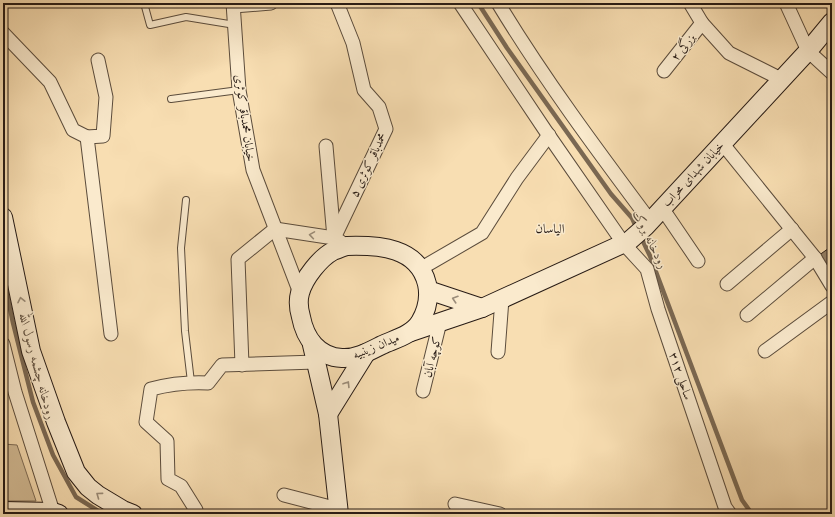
<svg xmlns="http://www.w3.org/2000/svg" width="835" height="517" font-family="'Old Standard TT',Amiri,serif">
	<style>
		.green { fill: #d4bd97; stroke: #7e6c56 }
		.lines { fill: none; stroke-linecap: round; stroke-linejoin: round }
		.stream { stroke: #7a6853; stroke-width: 4.5 }
		.building { fill: #948067; stroke: #271b15 }
		.lane-casing { stroke: #5b4c3c; stroke-width: 8 }
		.street-casing { stroke: #5b4c3c; stroke-width: 15 }
		.secondary-casing { stroke: #271b15; stroke-width: 20 }
		.lane { stroke: #faeacd; stroke-width: 6 }
		.street { stroke: #faeacd; stroke-width: 13 }
		.secondary { stroke: #faeacd; stroke-width: 18 }
		.oneway { stroke: #9b8d7a }
		.labels { text-anchor: middle; stroke-width: 3; stroke-linejoin: round; paint-order: stroke }
		.street-label { font-size: 12px; fill: #271b15; stroke: #faeacd }
		.neighbourhood-label { font-size: 13px; fill: #271b15; stroke: #faeacd }
		.water-label { font-size: 13px; font-style: italic; fill: #5e4f3f; stroke: #faeacd }
	</style>
	<rect width="100%" height="100%" fill="#f8deb2"/>
	<filter id="stains"><feTurbulence type="fractalNoise" baseFrequency=".005" numOctaves="4"/><feColorMatrix values="0 0 0 0 .2 0 0 0 0 .09 0 0 0 0 .02 0 0 0 .5 -.17"/></filter>
	<radialGradient id="worn" r=".72"><stop offset=".6" stop-color="#630" stop-opacity="0"/><stop offset="1" stop-color="#630" stop-opacity=".3"/></radialGradient>
	<path class="green" d="M3,444L17,445L36,501H3Z"/>
	<g class="lines">
		<g class="stream">
			<path d="M478,3L507,48L611,194L632,218L637,229"/>
			<path d="M640,235L650,256L742,500L752,514"/>
			<path d="M3,275L13,323L33,402L53,455L76,497L103,514"/>
		</g>
	</g>
	<path class="building" d="M832,246V279L815,258Z"/>
	<g class="lines">
		<defs>
			<g id="lane">
				<path d="M144,3L150,25L186,17L235,25"/>
				<path d="M171,99L239,90"/>
				<path d="M186,200L181,248L185,331L191,382"/>
			</g>
			<g id="street">
				<path d="M233,3L239,90L253,170L300,293"/>
				<path d="M460,3L545,130L624,244L647,269L658,309L725,507L730,514"/>
				<path d="M498,3C544,79 597,150 650,221"/>
				<path d="M690,3L702,23L729,53L781,79"/>
				<path d="M786,3L808,51L832,73"/>
				<path d="M234,6L271,3"/>
				<path d="M3,33L50,82L73,130L87,137L111,334"/>
				<path d="M664,71L702,23"/>
				<path d="M87,137L103,136L106,97L98,60"/>
				<path d="M722,143L815,258L832,286"/>
				<path d="M326,146L334,238"/>
				<path d="M662,208L698,261"/>
				<path d="M334,238L386,129L379,107L364,90L353,43L337,3"/>
				<path d="M420,269L482,233L517,178L549,135"/>
				<path d="M727,284L792,229"/>
				<path d="M747,315L815,258"/>
				<path d="M3,344L15,392L53,512"/>
				<path d="M765,351L832,302"/>
				<path d="M498,352L502,299"/>
				<path d="M242,365L238,259L275,229L334,238L341,242"/>
				<path d="M423,391L440,322"/>
				<path d="M284,495L338,509"/>
				<path d="M455,504L500,514"/>
				<path d="M195,514L196,510L181,486L168,479L167,441L146,422L151,389C170,384 188,382 208,383L222,365L316,362"/>
			</g>
			<g id="secondary">
				<path d="M3,217L31,351L56,422L76,472L88,487L98,495L123,510L133,514"/>
				<path d="M347,246C379,245 418,247 427,284C430,298 427,310 420,322C412,335 395,339 382,345C370,351 356,359 342,358C318,357 305,338 301,317C299,310 298,300 300,293C304,278 320,258 333,251C338,249 343,247 347,246Z"/>
				<path d="M428,290L482,308"/>
				<path d="M411,332L482,308L629,241L646,226L808,51L832,22"/>
				<path d="M312,345L328,414L339,514"/>
				<path d="M328,414L366,353"/>
				<path d="M3,511L53,512L59,514"/>
			</g>
		</defs>
		<use href="#lane" class="lane-casing"/>
		<use href="#street" class="street-casing"/>
		<use href="#secondary" class="secondary-casing"/>
		<use href="#lane" class="lane"/>
		<use href="#street" class="street"/>
		<use href="#secondary" class="secondary"/>
	</g>
	<defs><path id="oneway-chevron" d="M-2-3.5L2.5 0L-2 3.5" fill="none" stroke-width="1.6" stroke-linecap="round" stroke-linejoin="round"/></defs>
	<g class="oneway">
		<use href="#oneway-chevron" transform="translate(312 235) rotate(-171)"/>
		<use href="#oneway-chevron" transform="translate(455 299) rotate(-162)"/>
		<use href="#oneway-chevron" transform="translate(21 300) rotate(-102)"/>
		<use href="#oneway-chevron" transform="translate(347 384) rotate(-58)"/>
		<use href="#oneway-chevron" transform="translate(99 495) rotate(-144)"/>
	</g>
	<g class="labels">
		<g class="street-label">
			<text transform="translate(683 47) rotate(-52)" y="4">بزرگی ۲</text>
			<text transform="translate(245 118) rotate(82)" y="4">خیابان محمدباقر کوثری</text>
			<text transform="translate(368 165) rotate(-65)" y="4">محمدباقر کوثری ۵</text>
			<text transform="translate(693 174) rotate(-47)" y="4">خیابان شهدای محراب</text>
			<text transform="translate(376 346) rotate(-22)" y="4">میدان زینبیه</text>
			<text transform="translate(432 357) rotate(-76)" y="4">کوچه آبان</text>
			<text transform="translate(681 376) rotate(71)" y="4">ساحلی ۳۱۲</text>
		</g>
		<g class="neighbourhood-label">
			<text x="550" y="233">الیاسان</text>
		</g>
		<g class="water-label">
			<text transform="translate(651 239) rotate(64)" y="5">رودخانه بروک</text>
			<text transform="translate(38 366) rotate(75)" y="5">رودخانه چشمه رسول الله</text>
		</g>
	</g>
	<rect width="835" height="517" fill="none" stroke="#f8deb2" stroke-width="16"/>
	<rect x="4" y="4" width="827" height="509" fill="none" stroke="#271b15" stroke-width="2"/>
	<rect x="8" y="8" width="819" height="501" fill="none" stroke="#271b15"/>
	<rect width="100%" height="100%" filter="url(#stains)"/>
	<rect width="100%" height="100%" fill="url(#worn)"/>
</svg>
